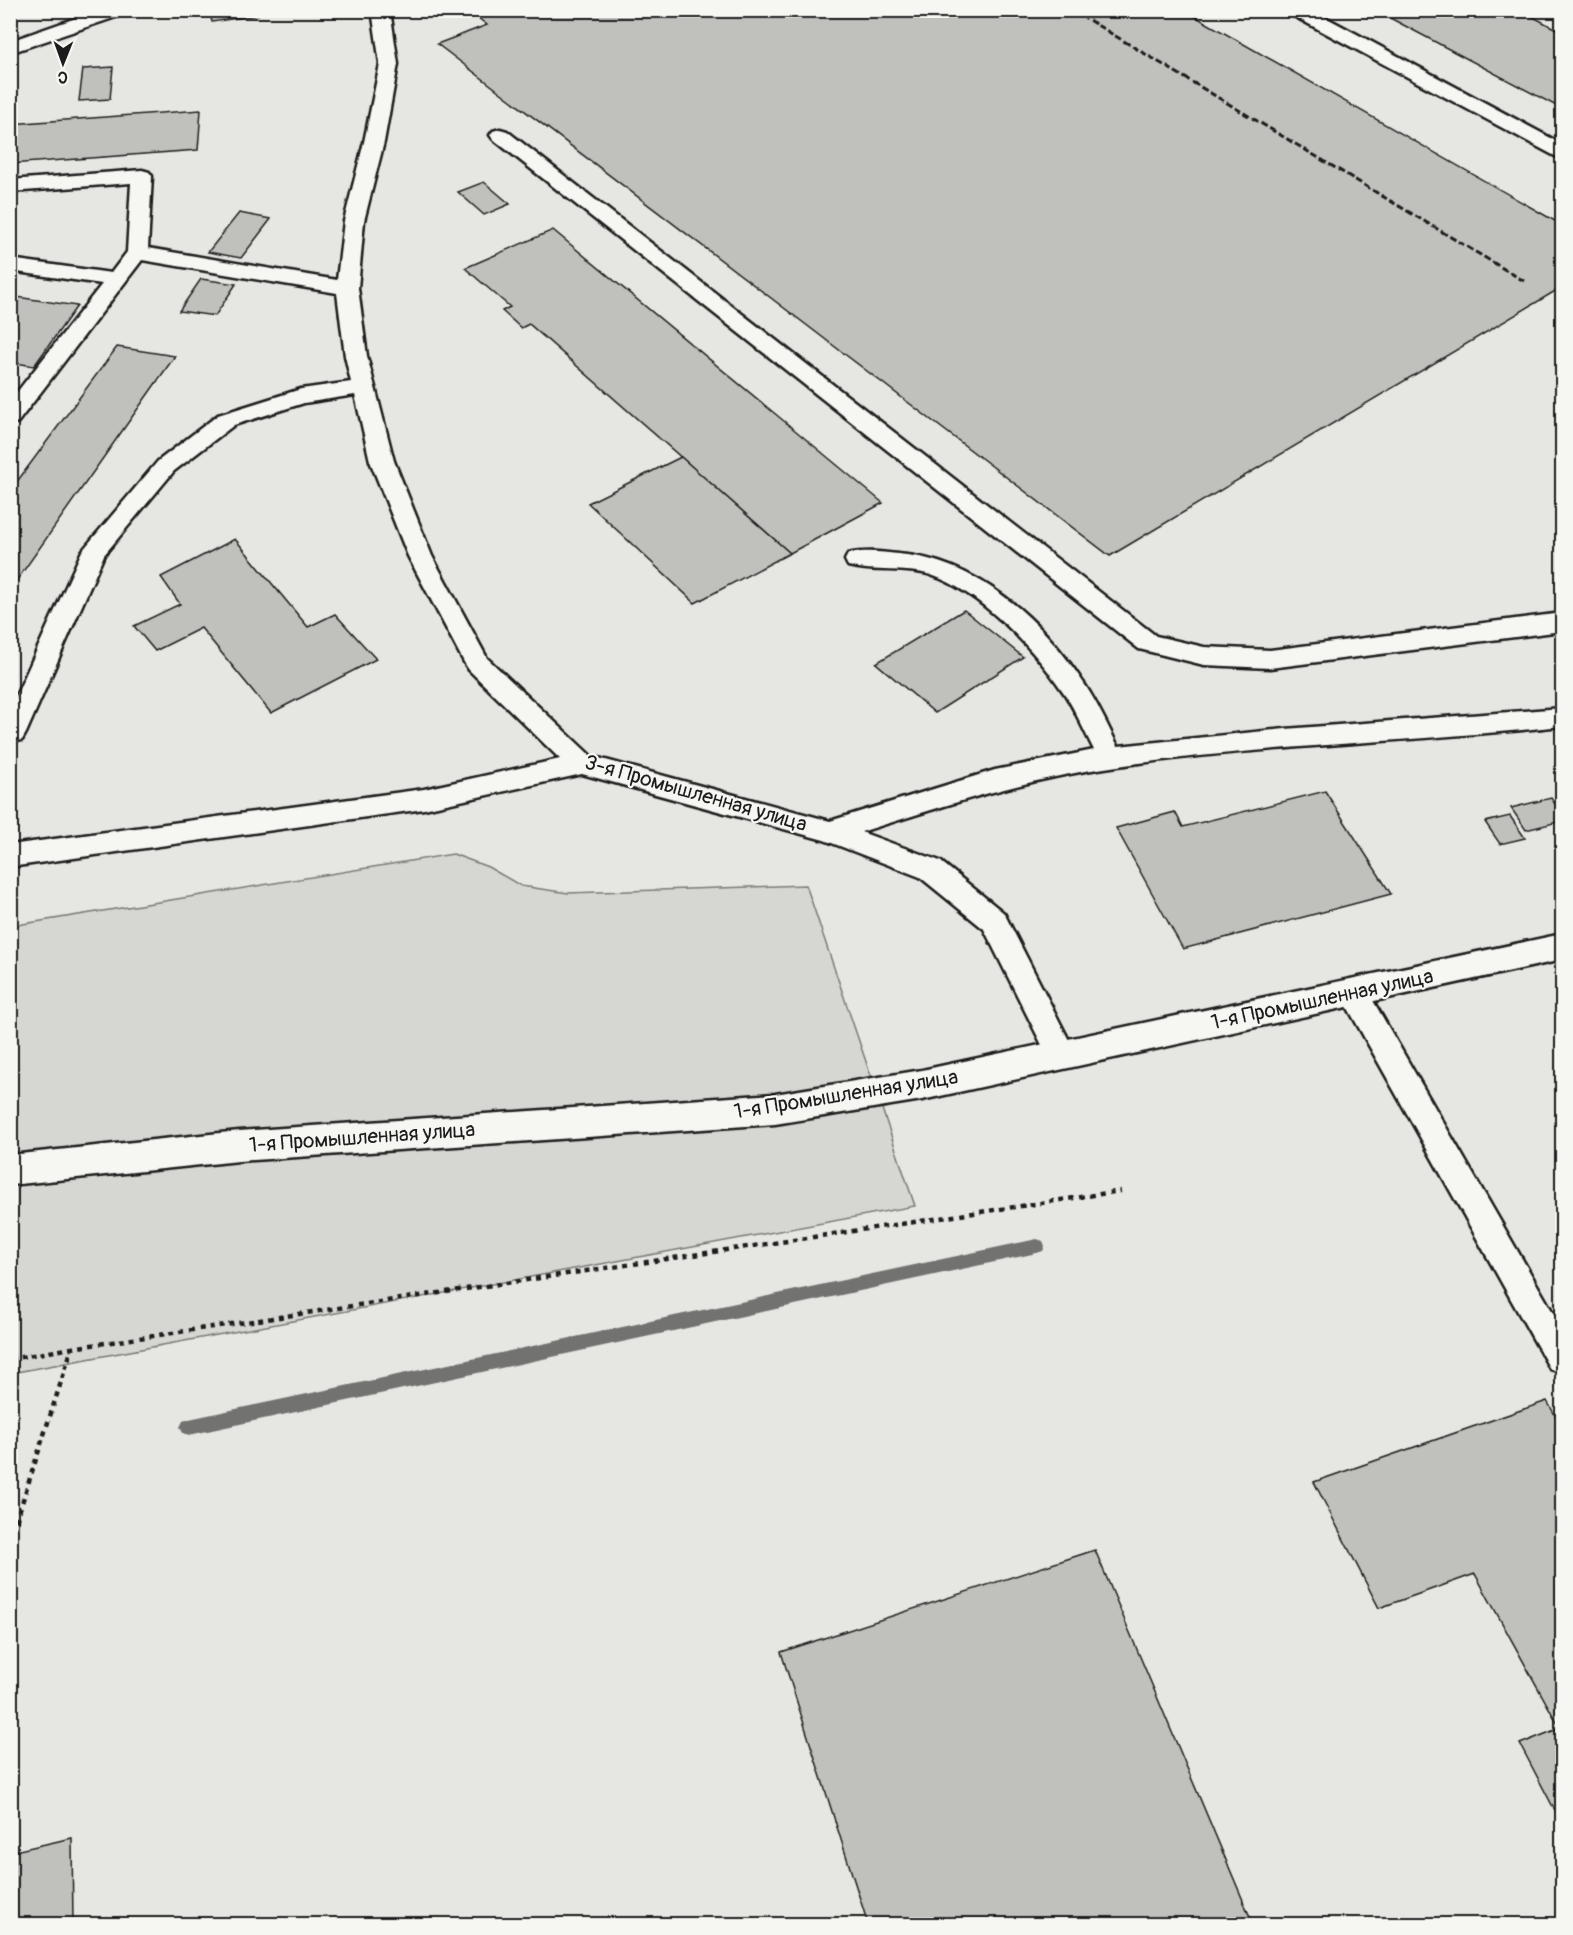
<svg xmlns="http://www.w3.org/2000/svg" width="1573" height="1935" font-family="Pangolin,sans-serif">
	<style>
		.built { fill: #e6e6e2 }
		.green { fill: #d6d6d2; stroke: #797977; stroke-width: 1.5 }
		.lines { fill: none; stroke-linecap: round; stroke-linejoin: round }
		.stream { fill: #727271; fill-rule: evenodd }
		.building { fill: #c0c0bd; stroke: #1c1c1c; stroke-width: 1.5 }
		.lane-casing { stroke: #1c1c1c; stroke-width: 5 }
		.secondary-casing { stroke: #1c1c1c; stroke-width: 5 }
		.path { stroke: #1c1c1c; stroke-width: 4.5; stroke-dasharray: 5 5; stroke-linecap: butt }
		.lane { fill: #f6f6f2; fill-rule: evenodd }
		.secondary { fill: #f6f6f2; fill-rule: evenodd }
		.rail { stroke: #1c1c1c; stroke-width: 3; stroke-dasharray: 7 3; stroke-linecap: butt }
		.labels { text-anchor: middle; stroke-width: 4.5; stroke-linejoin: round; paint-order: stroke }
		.street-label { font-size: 21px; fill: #1c1c1c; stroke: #f6f6f2 }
	</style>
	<rect width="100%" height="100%" fill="#f6f6f2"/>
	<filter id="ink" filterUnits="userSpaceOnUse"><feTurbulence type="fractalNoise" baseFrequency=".0167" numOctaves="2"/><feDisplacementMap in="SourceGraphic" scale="12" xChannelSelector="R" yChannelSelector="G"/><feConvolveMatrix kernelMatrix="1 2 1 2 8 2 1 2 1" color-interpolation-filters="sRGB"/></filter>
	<g filter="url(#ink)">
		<path class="built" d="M11,11H1562V1924H11V1373L915,1206L806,885L568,893L521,886L488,867L453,854L11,926Z"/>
		<path class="green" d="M453,854L488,867L521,886L568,893L806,885L915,1206L11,1373V926Z"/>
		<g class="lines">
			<path class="stream" d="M1037,1239L1043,1241L1045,1246L1043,1251L1037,1253L189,1435L183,1433L180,1427L183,1421L189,1419Z"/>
		</g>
		<g class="building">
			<path d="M209,10H257L258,15L212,22Z"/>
			<path d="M468,10H1184L1562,225V287L1110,556L437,44L487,25Z"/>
			<path d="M1375,10H1520L1562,32V109Z"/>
			<path d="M113,67L110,99L79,101L83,69Z"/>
			<path d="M201,110L198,150L10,164V124Z"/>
			<path d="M484,182L510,204L484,215L458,192Z"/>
			<path d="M239,213L271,219L241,258L208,252Z"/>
			<path d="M553,230L883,503L790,553L529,324L521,328L502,311L510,307L465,268Z"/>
			<path d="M201,279L236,284L215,316L179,311Z"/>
			<path d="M10,296L77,306L34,366L10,362Z"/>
			<path d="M117,347L175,356L10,590V491Z"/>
			<path d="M681,457L790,553L695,603L588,503Z"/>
			<path d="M235,539L308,627L335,614L376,659L271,713L201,628L155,651L134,626L180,604L161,577Z"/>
			<path d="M964,610L1023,657L935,713L876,663Z"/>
			<path d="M1325,791L1391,894L1183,949L1116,828L1175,812L1183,827Z"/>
			<path d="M1551,798L1562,814V821L1526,830L1511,808Z"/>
			<path d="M1510,816L1525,838L1500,844L1485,822Z"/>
			<path d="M1547,1401L1562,1427V1824L1520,1744L1560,1728L1475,1574L1379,1608L1314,1482Z"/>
			<path d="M1095,1550L1253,1924H868L781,1652Z"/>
			<path d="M72,1838L73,1924H10V1852Z"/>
		</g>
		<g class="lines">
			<defs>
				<g id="lane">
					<path d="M99,10H127L125,14L10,53V41Z"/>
					<path d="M372,10H390L398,64L384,142L364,221L358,288L367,356L394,461L432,556L487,658L591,756L830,821L995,770L1094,750C1084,731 1076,711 1064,693C1036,651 980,591 931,575C904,567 875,573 848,566L845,560L848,554C864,550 882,552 898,554C976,560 1042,619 1083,682C1097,702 1107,725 1118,746L1285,729L1562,708V726C1412,742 1260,745 1111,767C1025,779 943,806 861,832L940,861L1004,913L1076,1054L1071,1063L1061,1066L1051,1063L984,929L920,877L824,840L582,774L424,809L10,867V845L424,789L560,759L469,670L465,664L408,556L370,461L355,395L304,403L234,425L174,471L104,555L26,733L22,740L10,742V709L82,551L158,461L218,415L301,389L351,382L345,356L337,293L142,260L18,422L10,424V401L102,284L10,271V259L111,273L127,252L131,183L10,192V180L142,170L149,172L152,176L148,248L337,280L344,221L364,142L380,64Z"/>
					<path d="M1288,10H1312L1562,144V158L1555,156L1290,14Z"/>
					<path d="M500,129L507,131L1156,636L1204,647L1270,650L1562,613V631L1270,668L1204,665L1139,649L493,139L490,135L493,131Z"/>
					<path d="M1354,981L1364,985L1562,1328V1373L1550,1369L1344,1001L1340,993L1344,985Z"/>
				</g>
				<path id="secondary" d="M1562,934V960L922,1100L775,1124L239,1161L10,1185V1155L239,1131L775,1094L922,1070Z"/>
			</defs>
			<use href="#lane" class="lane-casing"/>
			<use href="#secondary" class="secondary-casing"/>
			<g class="path">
				<path d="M10,1359L72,1348"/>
				<path d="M10,1540L72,1348L1121,1191"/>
			</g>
			<use href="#lane" class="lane"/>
			<use href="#secondary" class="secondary"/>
			<path class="rail" d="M1072,10L1524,281"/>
		</g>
	</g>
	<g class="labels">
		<g class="street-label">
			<text transform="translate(696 793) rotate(16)" y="7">3-я Промышленная улица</text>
			<text transform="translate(1322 999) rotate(-12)" y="7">1-я Промышленная улица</text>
			<text transform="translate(846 1094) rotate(-9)" y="7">1-я Промышленная улица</text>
			<text transform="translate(362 1137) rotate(-4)" y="7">1-я Промышленная улица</text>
		</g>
	</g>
	<rect width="1573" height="1935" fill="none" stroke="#f6f6f2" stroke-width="36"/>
	<rect x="18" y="18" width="1537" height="1899" fill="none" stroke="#1c1c1c" stroke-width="2" filter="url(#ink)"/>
	<g transform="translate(63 63) rotate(181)" stroke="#f6f6f2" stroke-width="4.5" paint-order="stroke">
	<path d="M0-4.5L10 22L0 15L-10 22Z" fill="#1c1c1c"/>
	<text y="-9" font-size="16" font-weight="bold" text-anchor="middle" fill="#1c1c1c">С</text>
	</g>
</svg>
